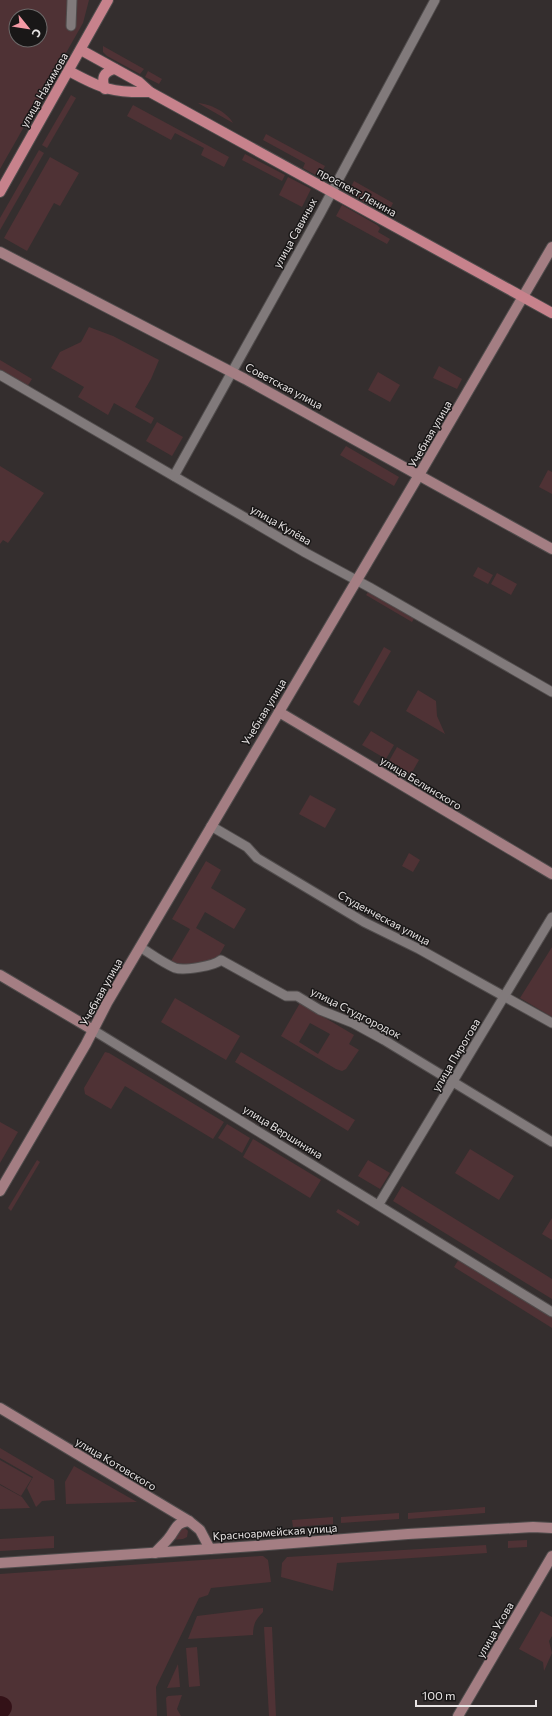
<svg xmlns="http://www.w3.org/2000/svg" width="552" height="1716" font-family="Commissioner,sans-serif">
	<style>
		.green { fill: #4f3235; fill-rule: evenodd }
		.water { fill: #331117 }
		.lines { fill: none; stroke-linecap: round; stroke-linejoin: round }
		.street-casing { stroke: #504c4c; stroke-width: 11 }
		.secondary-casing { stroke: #504c4c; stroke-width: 12 }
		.primary-casing { stroke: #504c4c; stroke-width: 12 }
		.street { stroke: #817a7b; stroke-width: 9 }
		.secondary { stroke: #a47e83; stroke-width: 10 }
		.primary { stroke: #c7828c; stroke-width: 10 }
		.labels { text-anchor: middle; stroke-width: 3; stroke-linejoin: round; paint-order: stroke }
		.street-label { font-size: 11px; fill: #e8e4e4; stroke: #191717 }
	</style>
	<rect width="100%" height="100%" fill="#342e2e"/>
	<g class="green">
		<path d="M0,0H89L83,23L0,169ZM16,16H40V40H16Z"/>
		<path d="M103,46L144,69L140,74L107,56L103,52Z"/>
		<path d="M148,71L162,79L159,84L145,77Z"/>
		<path d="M71,95L76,98L47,148L42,145Z"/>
		<path d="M198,103C210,104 227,112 233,123Z"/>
		<path d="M133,105L229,157L224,167L201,155L204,148L175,133L171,140L127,116Z"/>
		<path d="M266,134L325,166L319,177L303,168L305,163L263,140Z"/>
		<path d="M39,150L44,153L0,230V218Z"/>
		<path d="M245,154L285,175L282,181L242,160Z"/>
		<path d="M50,157L79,173L60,206L54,203L27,251L4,238Z"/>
		<path d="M288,177L311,189L302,207L279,195Z"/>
		<path d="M354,181L393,203L389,211L384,213L348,193Z"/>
		<path d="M342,205L377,225L380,228L378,232L390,239L387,244L336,216Z"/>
		<path d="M89,327L113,336L159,360L151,379L135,407L154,418L151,424L114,403L108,415L78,397L84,387L51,368L60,352L81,342Z"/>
		<path d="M0,360L32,379L27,387L0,371Z"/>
		<path d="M439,366L462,379L457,389L433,378Z"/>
		<path d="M378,372L400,385L390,402L368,390Z"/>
		<path d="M157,422L183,437L172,456L146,441Z"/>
		<path d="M346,446L399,477L394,486L340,455Z"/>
		<path d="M0,466L44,493L8,543L3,540L0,544Z"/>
		<path d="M548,470L552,472V494L539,487Z"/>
		<path d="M478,567L493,575L488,584L473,576Z"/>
		<path d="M497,573L517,584L511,595L491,584Z"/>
		<path d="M369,591L415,617L412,622L366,595Z"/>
		<path d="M384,647L391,651L359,706L353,702Z"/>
		<path d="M418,690L436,701L437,716L445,734L406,711Z"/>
		<path d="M371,731L394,745L386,759L362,745Z"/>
		<path d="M397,747L419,760L411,774L389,761Z"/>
		<path d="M310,795L336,809L325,828L299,814Z"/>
		<path d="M409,853L420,860L413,872L402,866Z"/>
		<path d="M206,861L221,870L211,888L246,909L234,929L205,912L196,928L225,945C223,948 220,955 217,958C208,965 180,966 171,961L190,929L172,919Z"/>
		<path d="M552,947V1017L520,998Z"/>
		<path d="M175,998L240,1036L226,1060L161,1022Z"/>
		<path d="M300,1003L354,1035L349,1044L359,1050L346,1069L342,1071L336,1069L281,1036ZM310,1023L330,1034L318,1054L299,1042Z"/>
		<path d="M105,1052L109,1053L224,1122L213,1139L125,1086L111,1109L85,1094L84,1088Z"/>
		<path d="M241,1052L355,1120L348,1131L235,1062Z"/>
		<path d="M0,1122L18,1132L0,1163Z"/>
		<path d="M227,1124L250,1138L242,1153L218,1138Z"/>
		<path d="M253,1139L321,1180L310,1198L243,1157Z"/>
		<path d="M470,1149L514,1176L499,1200L455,1173Z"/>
		<path d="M37,1160L40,1162L11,1211L8,1208Z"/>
		<path d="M368,1160L390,1173L380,1189L358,1176Z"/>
		<path d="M402,1186L552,1279V1299L393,1201Z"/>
		<path d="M338,1209L360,1222L358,1226L336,1212Z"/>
		<path d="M552,1218V1240L542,1234Z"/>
		<path d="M459,1259L552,1317V1328L454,1267Z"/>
		<path d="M0,1448L54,1480L55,1500L42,1501L36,1507L27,1488L33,1477L0,1458Z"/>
		<path d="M0,1460L32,1478L21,1496L0,1484Z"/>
		<path d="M74,1466L137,1502L66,1504L65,1482Z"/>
		<path d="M0,1485L22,1497L30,1508L0,1509Z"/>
		<path d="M485,1507V1513L408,1519V1513Z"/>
		<path d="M399,1513V1519L341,1523V1517Z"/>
		<path d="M333,1517V1524L293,1527L292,1520Z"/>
		<path d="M184,1527L188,1531L187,1537L183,1539L171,1540L177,1530Z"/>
		<path d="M54,1536V1548L0,1551V1539Z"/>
		<path d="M527,1540V1547L508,1548V1541Z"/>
		<path d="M486,1545L487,1553L337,1563L333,1591L281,1577L282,1563L287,1557Z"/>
		<path d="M260,1556H263L268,1560L271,1582L211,1588L208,1595L199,1598L156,1687L157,1716H0V1574Z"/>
		<path d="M263,1608V1612C256,1619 253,1624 253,1635L188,1639L197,1616Z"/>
		<path d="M541,1611L552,1617V1636L549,1641L552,1653L544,1671L543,1662L519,1649Z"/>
		<path d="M264,1627H272L276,1716H269Z"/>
		<path d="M197,1647L200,1686L189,1687L186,1648Z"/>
		<path d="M178,1664L180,1687L167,1688Z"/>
		<path d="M182,1695L177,1709L181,1716H167L166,1698L168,1696Z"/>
	</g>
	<path class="water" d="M0,1696C11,1697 16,1707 8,1716H0Z"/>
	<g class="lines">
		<defs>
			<g id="street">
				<path d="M71,26L72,0"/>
				<path d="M0,375L306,553L369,587L552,692"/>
				<path d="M174,476L320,214L435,0"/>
				<path d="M211,826L247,847L257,858L364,922L419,949L552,1023"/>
				<path d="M140,947C151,954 163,963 175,968C184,971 214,966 221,960L286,996H297L320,1010L353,1023L384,1040L552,1142"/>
				<path d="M93,1030L552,1312"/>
				<path d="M379,1204L552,917"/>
			</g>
			<g id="secondary">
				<path d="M0,252L245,379L552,549"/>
				<path d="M279,712L552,874"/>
				<path d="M0,975L93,1030"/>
				<path d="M0,1191L86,1044L107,1003L419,475L552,247"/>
				<path d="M0,1408L189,1521L200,1530L210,1549"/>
				<path d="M155,1553C159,1548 164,1544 168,1539C177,1529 174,1523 189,1521"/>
				<path d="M0,1563L255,1546L408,1534L533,1527L552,1528"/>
				<path d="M458,1716L552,1556"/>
			</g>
			<g id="primary">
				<path d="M81,50L139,82L150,92L552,313"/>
				<path d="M69,71C102,89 113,93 150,92"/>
				<path d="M105,89C101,78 103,72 115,69"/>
				<path d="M0,192L108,0"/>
			</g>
		</defs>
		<use href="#street" class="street-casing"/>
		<use href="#secondary" class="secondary-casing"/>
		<use href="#primary" class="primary-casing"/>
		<use href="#street" class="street"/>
		<use href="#secondary" class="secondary"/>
		<use href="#primary" class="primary"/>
	</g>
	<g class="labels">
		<g class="street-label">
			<text transform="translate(44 90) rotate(-60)" y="4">улица Нахимова</text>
			<text transform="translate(357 192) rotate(29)" y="4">проспект Ленина</text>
			<text transform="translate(295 233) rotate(-61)" y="4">улица Савиных</text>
			<text transform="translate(284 386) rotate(28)" y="4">Советская улица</text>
			<text transform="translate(430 434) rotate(-60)" y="4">Учебная улица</text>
			<text transform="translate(281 525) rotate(30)" y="4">улица Кулёва</text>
			<text transform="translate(264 712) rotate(-59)" y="4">Учебная улица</text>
			<text transform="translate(421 783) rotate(31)" y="4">улица Белинского</text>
			<text transform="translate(384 918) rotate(28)" y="4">Студенческая улица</text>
			<text transform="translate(101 992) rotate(-61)" y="4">Учебная улица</text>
			<text transform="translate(356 1013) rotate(27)" y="4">улица Студгородок</text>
			<text transform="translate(456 1055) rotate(-59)" y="4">улица Пирогова</text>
			<text transform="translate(283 1132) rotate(32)" y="4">улица Вершинина</text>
			<text transform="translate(116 1464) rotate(31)" y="4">улица Котовского</text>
			<text transform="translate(275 1532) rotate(-4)" y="4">Красноармейская улица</text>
			<text transform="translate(495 1630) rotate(-60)" y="4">улица Усова</text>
		</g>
	</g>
	<g transform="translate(28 28) rotate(120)"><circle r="19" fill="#191717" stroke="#6c6969"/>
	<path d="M0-3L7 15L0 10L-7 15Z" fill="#f49aa5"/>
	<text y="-6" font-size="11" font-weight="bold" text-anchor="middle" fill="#e8e4e4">С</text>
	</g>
	<path d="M416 1700v6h120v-6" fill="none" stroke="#e8e4e4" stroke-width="2"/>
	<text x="422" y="1700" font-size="12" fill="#e8e4e4" stroke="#191717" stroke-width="3" paint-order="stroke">100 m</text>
</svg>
